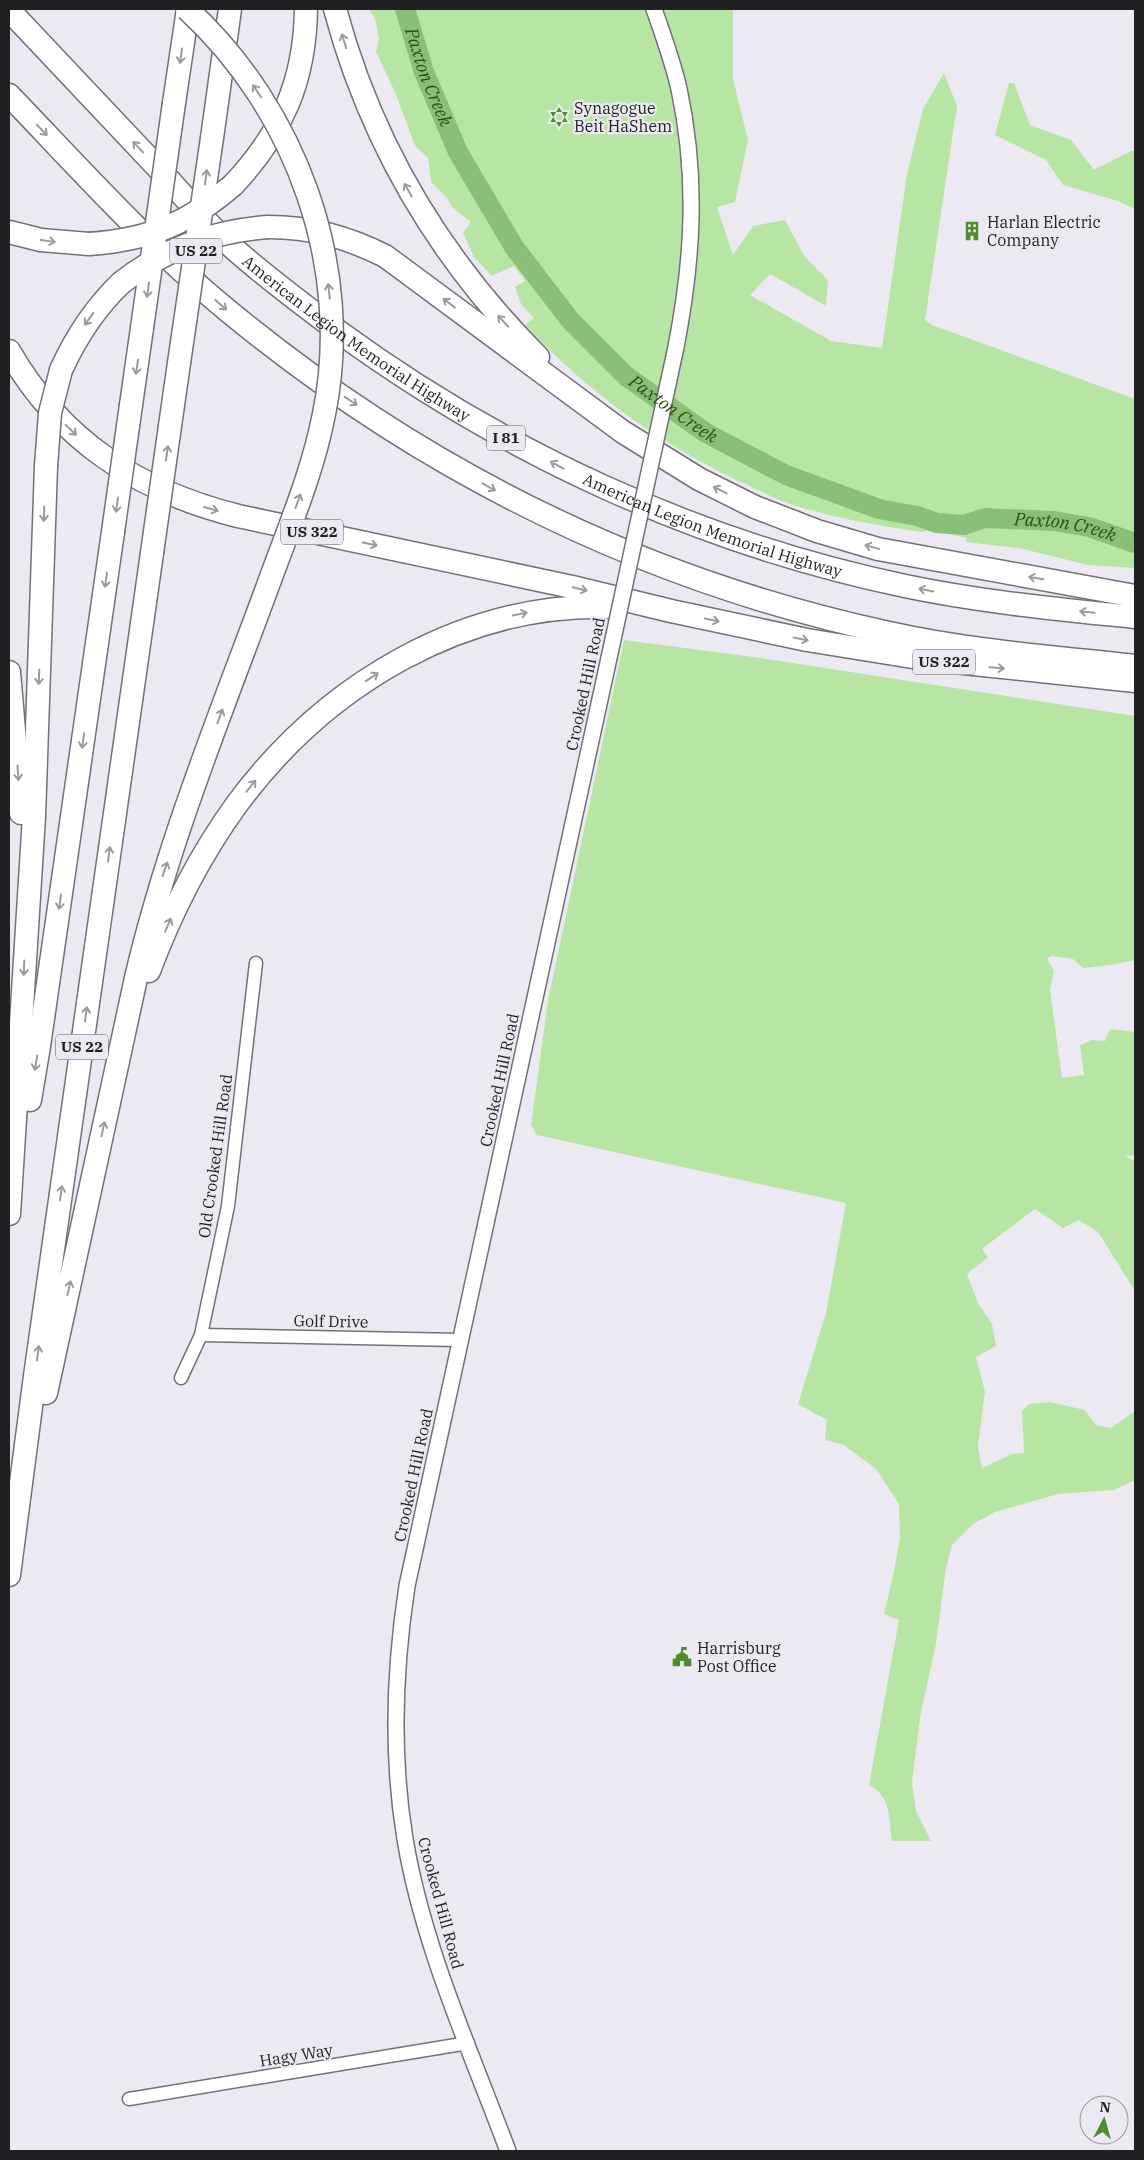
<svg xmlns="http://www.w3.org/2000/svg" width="1144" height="2160" font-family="'IBM Plex Serif',serif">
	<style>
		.green { fill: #b7e6a4 }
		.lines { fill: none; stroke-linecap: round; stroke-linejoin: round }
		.river { stroke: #8bbe77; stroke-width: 20 }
		.minor-casing { stroke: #747079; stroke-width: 15 }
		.tertiary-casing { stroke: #747079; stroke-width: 18 }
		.motorway-casing { stroke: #747079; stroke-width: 25 }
		.minor { stroke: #fff; stroke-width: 12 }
		.tertiary { stroke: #fff; stroke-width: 15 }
		.motorway { stroke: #fff; stroke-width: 22 }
		.tertiary-bridge-casing { stroke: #747079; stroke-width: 18; stroke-linecap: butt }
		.motorway-bridge-casing { stroke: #747079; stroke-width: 25; stroke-linecap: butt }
		.tertiary-bridge { stroke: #fff; stroke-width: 15 }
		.motorway-bridge { stroke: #fff; stroke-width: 22 }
		.oneway { stroke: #9b9a9c }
		.labels { text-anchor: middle; stroke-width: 4.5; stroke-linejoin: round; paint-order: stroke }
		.shield { fill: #ede9f2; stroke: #5e5c60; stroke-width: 1 }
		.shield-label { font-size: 15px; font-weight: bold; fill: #201f22 }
		.poi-label { font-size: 16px; fill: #201f22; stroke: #ede9f2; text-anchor: start }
		.street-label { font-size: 16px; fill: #201f22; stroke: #ede9f2 }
		.water-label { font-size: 18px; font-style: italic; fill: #26540a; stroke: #ede9f2 }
	</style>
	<rect width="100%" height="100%" fill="#ede9f2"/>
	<g class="green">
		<path d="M369,9H733V79L748,140L735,202L717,207L733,255L753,226L785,220L805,257L828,280L826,306L770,274L750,295L831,341L882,348L907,174L923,109L944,73L957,106L925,320L932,325L1135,399V568L1088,565L1019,548L965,542L967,538L931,530L921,532C876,525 831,518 788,503C772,498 757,489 743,483C658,443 589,393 525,325L534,318L521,304L515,287L525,281L514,266L492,276L474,257L463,233L471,222L453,208L447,198L431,182L428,158L415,146L395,92L376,52L379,38L375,19Z"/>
		<path d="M1009,83H1014L1030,125L1071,140L1094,170L1131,151H1135V209L1118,201L1063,185L1046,160L995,135Z"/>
		<path d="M624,640L761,658L1135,716V960L1111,965L1083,968L1073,959L1052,956L1047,958L1054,971L1050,990L1062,1078L1084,1075L1080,1045L1092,1040L1105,1041L1110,1029L1135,1032V1155L1125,1156L1135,1161V1291L1098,1232L1079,1220L1063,1228L1035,1209L982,1249L988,1257L967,1274L978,1303L992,1324L996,1346L976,1357L985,1392L978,1447L982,1468L1012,1454L1024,1453L1022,1411L1029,1404L1050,1402L1085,1410L1096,1425L1111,1428L1135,1411V1480L1114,1490L1058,1494L995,1512L973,1524L952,1545L946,1568L936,1644L921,1712L912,1782L916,1811L931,1841H892C889,1819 891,1796 869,1785L899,1620L884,1614L893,1576L900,1538L899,1504L876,1469L844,1445L825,1440L827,1420L798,1404L826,1313L846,1203L537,1135L531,1125L548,1001Z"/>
	</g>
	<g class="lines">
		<path class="river" id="s1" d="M405,9L424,72L458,152L514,247L570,320L626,376L706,433L786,475L879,509L917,516L937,523L964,525L985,518L1054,521L1089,527L1135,543"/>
		<defs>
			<g id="minor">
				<path d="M201,1335L459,1340"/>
				<path d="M181,1378L201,1335L228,1206L256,963"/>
				<path d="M129,2099L468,2043"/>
			</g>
			<g id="tertiary">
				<path d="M654,9C663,35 673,62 679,89C698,178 693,259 676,347"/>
				<path d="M508,2151C470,2049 423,1947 405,1839C391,1754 394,1671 407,1586L609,658"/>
			</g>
			<g id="motorway">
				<path d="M335,9C371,143 440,259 538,357"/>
				<path id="s2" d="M9,10C59,63 109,116 159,169C183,195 206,223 231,246C264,276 300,302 335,329C504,453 699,543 905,586C981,602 1058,609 1135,617"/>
				<path d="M9,95C79,168 148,245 227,310C422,471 643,580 889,633C970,651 1053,657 1135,666"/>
				<path d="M174,103L188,9"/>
				<path d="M212,138L230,9"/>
				<path d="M233,185C282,133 305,81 306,9"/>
				<path d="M268,227C311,227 347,237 385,256L623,432L699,479L755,507L817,531L878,549L1135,596"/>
				<path d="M9,232L41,240L89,244"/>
				<path d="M9,351C61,441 138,491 238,516L572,587L671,611L807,640L925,659L1135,681"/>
				<path d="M61,370C76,337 95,308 121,283"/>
				<path d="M131,405L142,328"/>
				<path d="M170,426L179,363"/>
				<path d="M9,672L21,813"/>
				<path d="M149,971C171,912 200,855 237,804C325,685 464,601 615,607"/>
				<path d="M30,1100L39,1046L113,532"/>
				<path d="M9,1214L34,817L46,466"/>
				<path d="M46,1393L136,978C168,841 222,711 270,580"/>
				<path d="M9,1575L35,1376L152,553"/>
			</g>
		</defs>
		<use href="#minor" class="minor-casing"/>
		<use href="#tertiary" class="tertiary-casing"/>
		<use href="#motorway" class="motorway-casing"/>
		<use href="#minor" class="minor"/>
		<use href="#tertiary" class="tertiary"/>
		<use href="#motorway" class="motorway"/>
		<defs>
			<path id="tertiary-bridge" d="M609,658L676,347"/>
			<g id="motorway-bridge">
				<path d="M187,9C296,109 354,267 324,414C313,471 290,525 270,580"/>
				<path d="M89,244C148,240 188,224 233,185"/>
				<path d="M121,283C164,249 214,231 268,227"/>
				<path d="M142,328L174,103"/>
				<path d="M179,363L212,138"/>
				<path d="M46,466L50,413L61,370"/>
				<path d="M113,532L131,405"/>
				<path d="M152,553L170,426"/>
			</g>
		</defs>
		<use href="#tertiary-bridge" class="tertiary-bridge-casing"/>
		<use href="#motorway-bridge" class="motorway-bridge-casing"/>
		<use href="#tertiary-bridge" class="tertiary-bridge"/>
		<use href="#motorway-bridge" class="motorway-bridge"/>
	</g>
	<defs><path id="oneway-shaft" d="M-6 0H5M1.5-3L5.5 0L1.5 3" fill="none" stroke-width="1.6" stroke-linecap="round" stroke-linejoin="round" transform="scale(1.25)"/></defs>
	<g class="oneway">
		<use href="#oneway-shaft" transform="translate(344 41) rotate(-107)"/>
		<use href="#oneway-shaft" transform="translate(181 56) rotate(98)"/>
		<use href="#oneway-shaft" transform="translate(257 91) rotate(-124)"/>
		<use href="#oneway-shaft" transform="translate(42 130) rotate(46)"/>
		<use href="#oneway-shaft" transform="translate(138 147) rotate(-133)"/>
		<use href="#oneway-shaft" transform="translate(206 177) rotate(-82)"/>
		<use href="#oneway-shaft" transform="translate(408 190) rotate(-120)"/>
		<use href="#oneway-shaft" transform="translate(48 241) rotate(8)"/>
		<use href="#oneway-shaft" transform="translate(148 290) rotate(98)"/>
		<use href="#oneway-shaft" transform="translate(329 291) rotate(-96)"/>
		<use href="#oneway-shaft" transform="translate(449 303) rotate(-142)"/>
		<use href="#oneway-shaft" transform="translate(221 305) rotate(41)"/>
		<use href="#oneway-shaft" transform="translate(89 319) rotate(126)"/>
		<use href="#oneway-shaft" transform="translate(503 321) rotate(-133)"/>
		<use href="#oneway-shaft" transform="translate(137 367) rotate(98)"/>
		<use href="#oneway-shaft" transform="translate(351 401) rotate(34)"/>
		<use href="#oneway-shaft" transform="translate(71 430) rotate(43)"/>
		<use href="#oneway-shaft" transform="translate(167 453) rotate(-82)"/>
		<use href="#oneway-shaft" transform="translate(557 465) rotate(-152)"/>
		<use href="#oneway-shaft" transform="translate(489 487) rotate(29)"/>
		<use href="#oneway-shaft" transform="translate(720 490) rotate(-153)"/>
		<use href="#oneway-shaft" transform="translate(298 501) rotate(-70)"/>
		<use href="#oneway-shaft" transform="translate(117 505) rotate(98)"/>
		<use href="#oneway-shaft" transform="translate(211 509) rotate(16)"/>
		<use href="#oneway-shaft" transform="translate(44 514) rotate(92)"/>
		<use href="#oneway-shaft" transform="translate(370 544) rotate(12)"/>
		<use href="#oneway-shaft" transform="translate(872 547) rotate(-165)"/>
		<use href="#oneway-shaft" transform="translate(1036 578) rotate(-170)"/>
		<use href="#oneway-shaft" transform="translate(106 580) rotate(98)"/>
		<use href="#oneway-shaft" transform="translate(580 589) rotate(14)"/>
		<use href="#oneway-shaft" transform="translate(926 590) rotate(-169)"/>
		<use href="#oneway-shaft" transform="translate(1087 612) rotate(-174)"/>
		<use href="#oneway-shaft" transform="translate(520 614) rotate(-12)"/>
		<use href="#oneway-shaft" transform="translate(712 620) rotate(12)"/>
		<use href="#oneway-shaft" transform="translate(801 639) rotate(11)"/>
		<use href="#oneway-shaft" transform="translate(997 668) rotate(5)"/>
		<use href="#oneway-shaft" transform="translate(39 677) rotate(92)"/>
		<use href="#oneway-shaft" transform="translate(372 677) rotate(-33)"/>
		<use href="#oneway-shaft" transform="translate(220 716) rotate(-70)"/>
		<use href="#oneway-shaft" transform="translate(83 741) rotate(98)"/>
		<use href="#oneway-shaft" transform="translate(18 773) rotate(86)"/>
		<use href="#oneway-shaft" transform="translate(251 786) rotate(-51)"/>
		<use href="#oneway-shaft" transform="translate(109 854) rotate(-82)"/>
		<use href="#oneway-shaft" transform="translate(165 869) rotate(-71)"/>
		<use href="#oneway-shaft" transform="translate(60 902) rotate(98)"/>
		<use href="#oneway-shaft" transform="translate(168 925) rotate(-67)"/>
		<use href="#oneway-shaft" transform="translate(24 968) rotate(92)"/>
		<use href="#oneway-shaft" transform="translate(86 1014) rotate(-82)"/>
		<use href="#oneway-shaft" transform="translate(36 1063) rotate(100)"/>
		<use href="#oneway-shaft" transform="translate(103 1129) rotate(-78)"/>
		<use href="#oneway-shaft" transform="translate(61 1193) rotate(-82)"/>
		<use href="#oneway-shaft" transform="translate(69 1288) rotate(-78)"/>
		<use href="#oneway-shaft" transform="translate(38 1353) rotate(-82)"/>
	</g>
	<defs>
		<symbol id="synagogue-bare" viewBox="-9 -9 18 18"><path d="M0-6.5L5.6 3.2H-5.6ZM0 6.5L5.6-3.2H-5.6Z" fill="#4d8d2e" stroke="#ede9f2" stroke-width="2.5" paint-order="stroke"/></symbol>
		<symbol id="building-bare" viewBox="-9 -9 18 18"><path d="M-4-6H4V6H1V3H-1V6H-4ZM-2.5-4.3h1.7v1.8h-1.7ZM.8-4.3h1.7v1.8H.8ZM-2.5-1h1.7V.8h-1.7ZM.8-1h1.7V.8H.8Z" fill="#4d8d2e" stroke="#ede9f2" stroke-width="2.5" paint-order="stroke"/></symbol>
		<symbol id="civic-bare" viewBox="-9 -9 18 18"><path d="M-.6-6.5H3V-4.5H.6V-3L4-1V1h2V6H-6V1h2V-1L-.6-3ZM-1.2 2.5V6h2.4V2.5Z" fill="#4d8d2e" stroke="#ede9f2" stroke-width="2.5" paint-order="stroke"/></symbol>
	</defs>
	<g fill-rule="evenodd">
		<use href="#synagogue-bare" x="545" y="103" width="28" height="28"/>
		<use href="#building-bare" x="958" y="217" width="28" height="28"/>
		<use href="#civic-bare" x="668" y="1643" width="28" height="28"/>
	</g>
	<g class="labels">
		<g class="shield">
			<rect x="170" y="238.5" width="52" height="25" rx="4"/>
			<rect x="487" y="425.5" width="38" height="25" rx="4"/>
			<rect x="281" y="519.5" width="62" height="25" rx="4"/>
			<rect x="913" y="649.5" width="62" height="25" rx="4"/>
			<rect x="56" y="1034.5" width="52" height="25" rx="4"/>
		</g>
		<g class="shield-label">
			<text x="196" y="256">US 22</text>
			<text x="506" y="443">I 81</text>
			<text x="312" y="537">US 322</text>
			<text x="944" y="667">US 322</text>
			<text x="82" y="1052">US 22</text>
		</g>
		<g class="poi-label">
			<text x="574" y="114">Synagogue<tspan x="574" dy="18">Beit HaShem</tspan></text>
			<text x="987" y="228">Harlan Electric<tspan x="987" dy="18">Company</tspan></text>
			<text x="697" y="1654">Harrisburg<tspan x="697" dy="18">Post Office</tspan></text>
		</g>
		<g class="street-label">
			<text dy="6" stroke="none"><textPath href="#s2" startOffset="480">American Legion Memorial Highway</textPath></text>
			<text dy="6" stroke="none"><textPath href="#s2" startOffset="885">American Legion Memorial Highway</textPath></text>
			<text transform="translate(585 684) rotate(-78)" y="6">Crooked Hill Road</text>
			<text transform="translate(499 1080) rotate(-78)" y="6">Crooked Hill Road</text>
			<text transform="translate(215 1156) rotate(-82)" y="6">Old Crooked Hill Road</text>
			<text transform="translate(331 1321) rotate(1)" y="6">Golf Drive</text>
			<text transform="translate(413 1475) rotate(-78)" y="6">Crooked Hill Road</text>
			<text transform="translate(441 1903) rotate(75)" y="6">Crooked Hill Road</text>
			<text transform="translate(296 2055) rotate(-9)" y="6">Hagy Way</text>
		</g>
		<g class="water-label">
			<text dy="6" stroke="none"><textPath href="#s1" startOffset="72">Paxton Creek</textPath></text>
			<text dy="6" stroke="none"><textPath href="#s1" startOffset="492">Paxton Creek</textPath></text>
			<text dy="6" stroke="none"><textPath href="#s1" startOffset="912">Paxton Creek</textPath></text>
		</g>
	</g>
	<rect width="1144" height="2160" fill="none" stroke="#201f22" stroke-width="20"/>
	<g transform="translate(1104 2120) rotate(6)"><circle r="24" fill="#ede9f2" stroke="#9b989f"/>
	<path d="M0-4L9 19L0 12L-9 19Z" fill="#4d8d2e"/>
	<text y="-8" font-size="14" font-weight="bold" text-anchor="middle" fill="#201f22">N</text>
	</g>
</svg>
